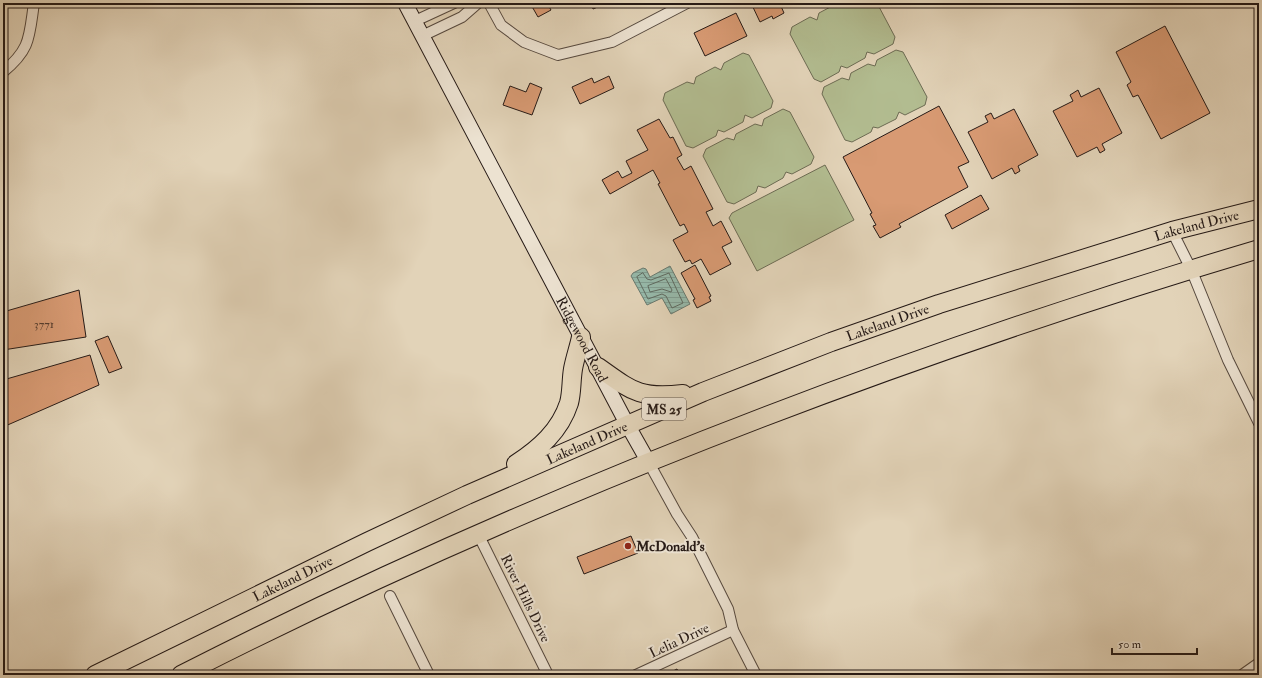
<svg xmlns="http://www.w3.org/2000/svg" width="1262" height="678" font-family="'IM FELL Double Pica',serif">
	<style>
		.green { fill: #b2bc90; stroke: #6c6b53 }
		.water { fill: url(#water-rules); stroke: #69796f }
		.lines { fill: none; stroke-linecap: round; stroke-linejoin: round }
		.shore { stroke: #5e6a60; stroke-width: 1 }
		.building { fill: #d89a73; stroke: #261a16 }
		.street-casing { stroke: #55483e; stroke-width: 12 }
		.secondary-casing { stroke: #261a16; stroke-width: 16 }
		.highway-casing { stroke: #261a16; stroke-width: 20 }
		.street { stroke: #ece2d1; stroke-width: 10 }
		.secondary { stroke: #ece2d1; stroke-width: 14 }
		.highway { stroke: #e2d3b8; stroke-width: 18 }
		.poi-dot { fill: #8f2418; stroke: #ece2d1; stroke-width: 1.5 }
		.labels { text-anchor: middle; stroke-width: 4; stroke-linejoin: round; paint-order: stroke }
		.number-label { font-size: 12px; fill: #523a2d }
		.shield { fill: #ece2d1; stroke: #61564e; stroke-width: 1 }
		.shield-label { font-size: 13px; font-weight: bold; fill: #261a16 }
		.street-label { font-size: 14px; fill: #261a16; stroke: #ece2d1 }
		.poi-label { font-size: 14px; font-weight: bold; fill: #261a16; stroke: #ece2d1; text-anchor: start }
	</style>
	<defs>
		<pattern id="water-rules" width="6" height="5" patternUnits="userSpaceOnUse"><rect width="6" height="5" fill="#96b9aa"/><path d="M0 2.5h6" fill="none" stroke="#819e92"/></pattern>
	</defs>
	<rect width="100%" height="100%" fill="#e2d3b8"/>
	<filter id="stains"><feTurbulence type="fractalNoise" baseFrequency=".005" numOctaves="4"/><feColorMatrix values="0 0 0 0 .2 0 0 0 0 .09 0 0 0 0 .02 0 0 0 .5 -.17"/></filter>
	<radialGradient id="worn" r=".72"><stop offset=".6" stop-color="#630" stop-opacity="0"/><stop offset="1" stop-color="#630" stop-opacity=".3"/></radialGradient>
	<g class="green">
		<path d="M844,3H877L895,37L893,44L874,54L867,52L865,58L847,68L841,66L839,72L821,82L814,79L790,34L792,27L810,17L817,20L819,13L836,4L843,6Z"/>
		<path d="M896,50L903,52L927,97L925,105L905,115L899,112L896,119L878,128L873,127L871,132L852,142L845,140L822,94L824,87L842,78L849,80L851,73L868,64L875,66L877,60Z"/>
		<path d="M743,53L749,55L773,101L771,108L752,118L745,115L743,122L724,132L718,130L716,136L693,148L686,146L663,100L665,93L687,82L694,84L696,77L715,67L721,70L724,63Z"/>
		<path d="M783,109L790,112L814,157L811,164L792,174L786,172L783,178L765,188L758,186L756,192L734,204L727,202L703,156L706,149L727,138L734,140L736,134L755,124L762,126L764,119Z"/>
		<path d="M825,165L854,220L757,271L729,218L732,213Z"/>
	</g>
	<path class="water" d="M670,266L690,304L671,314L662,298L647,305L631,276L633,273L643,268L646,269L650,277Z"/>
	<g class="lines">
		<g class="shore">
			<path d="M643,273L647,279L651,280L669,273L683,303L672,308L666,296L662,294L648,299L637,277Z"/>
			<path d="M666,279L672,290L671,292L662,289L650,292L648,286Z"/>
		</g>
	</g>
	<g class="building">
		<path d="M530,3H547L551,10L538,17Z"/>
		<path d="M591,3H607L593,9Z"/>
		<path d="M751,3H782L780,4L784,13L773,19L772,16L760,22Z"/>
		<path d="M736,13L747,36L705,56L694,33Z"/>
		<path d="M1165,26L1210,113L1161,139L1138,95L1133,97L1127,85L1131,82L1116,52Z"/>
		<path d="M609,76L614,88L580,104L572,87L592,78L594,83Z"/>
		<path d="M530,83L542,88L532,115L503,105L510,86L526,92Z"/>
		<path d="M1099,88L1122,133L1102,144L1105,150L1100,153L1097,147L1077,157L1053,111L1073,101L1070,95L1078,90L1081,97Z"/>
		<path d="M939,106L969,162L958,167L968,187L899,224L901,227L880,238L873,226L876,225L870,214L872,213L843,157Z"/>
		<path d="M1014,109L1038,155L1018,166L1020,171L1015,174L1012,168L992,179L968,132L988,122L985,116L991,113L994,119Z"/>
		<path d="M659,119L670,138L673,137L682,155L677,158L684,170L691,166L713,209L706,212L713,226L721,221L732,242L722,247L731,264L710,275L701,259L692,264L690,260L685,262L673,240L688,232L684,224L680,226L658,184L660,183L653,170L610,194L602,180L618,171L622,178L632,173L626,161L648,150L637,130Z"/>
		<path d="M981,195L989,209L952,229L945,215Z"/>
		<path d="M695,265L711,296L709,297L711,301L697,308L693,300L695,299L681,273Z"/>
		<path d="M79,290L86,337L3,350V312Z"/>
		<path d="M108,336L122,368L109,373L95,341Z"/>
		<path d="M90,355L99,385L3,427V380Z"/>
		<path d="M631,536L638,553L584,574L577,557Z"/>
		<path d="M677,669L680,675H665Z"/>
	</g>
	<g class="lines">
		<defs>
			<g id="street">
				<path d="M489,3L501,25L524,42L558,55L612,42L687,3"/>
				<path d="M415,21L454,3"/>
				<path d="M422,36L462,17L478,3"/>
				<path d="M3,72C31,49 29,37 34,3"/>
				<path d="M1172,231L1191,269L1228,360L1259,423"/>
				<path d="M649,463L677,514L692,537L728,609L733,630L756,675"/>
				<path d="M478,534L548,675"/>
				<path d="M390,596L429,675"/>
				<path d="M636,675L733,630"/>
				<path d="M1242,675L1259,663"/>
			</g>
			<g id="secondary">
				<path id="s1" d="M405,3L627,424L649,463"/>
			</g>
			<g id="highway">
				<path d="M598,367C632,391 639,399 683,394"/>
				<path d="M516,464C539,449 560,431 569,403C572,392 571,381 573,369C575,358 579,347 581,337"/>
				<path id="s2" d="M95,675L367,542L467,495L703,392L831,342L939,304L1172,231L1259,209"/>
				<path d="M181,675C526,499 888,360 1259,249"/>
			</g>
		</defs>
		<use href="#street" class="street-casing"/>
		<use href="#secondary" class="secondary-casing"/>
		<use href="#highway" class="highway-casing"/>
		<use href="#street" class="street"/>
		<use href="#secondary" class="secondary"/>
		<use href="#highway" class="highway"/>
	</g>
	<circle class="poi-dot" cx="628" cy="546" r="4"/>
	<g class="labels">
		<g class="number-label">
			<text x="44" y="328">3771</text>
		</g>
		<rect class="shield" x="642" y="398" width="44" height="22" rx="3"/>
		<g class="shield-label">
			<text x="664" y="414">MS 25</text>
		</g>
		<g class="street-label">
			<text dy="5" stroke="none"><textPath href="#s2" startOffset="1192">Lakeland Drive</textPath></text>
			<text dy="5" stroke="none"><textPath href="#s2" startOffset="868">Lakeland Drive</textPath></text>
			<text dy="5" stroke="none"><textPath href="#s1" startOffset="380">Ridgewood Road</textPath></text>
			<text dy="5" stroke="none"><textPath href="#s2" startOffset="544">Lakeland Drive</textPath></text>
			<text dy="5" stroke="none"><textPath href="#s2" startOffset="220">Lakeland Drive</textPath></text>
			<text transform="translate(526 598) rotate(64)" y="5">River Hills Drive</text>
			<text transform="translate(679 640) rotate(-25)" y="5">Lelia Drive</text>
		</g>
		<g class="poi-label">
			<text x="636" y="551">McDonald's</text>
		</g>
	</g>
	<rect width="1262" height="678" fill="none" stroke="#e2d3b8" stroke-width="16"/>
	<rect x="4" y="4" width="1254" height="670" fill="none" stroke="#261a16" stroke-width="2"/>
	<rect x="8" y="8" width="1246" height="662" fill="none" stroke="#261a16"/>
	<path d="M1112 648v6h85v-6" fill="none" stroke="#261a16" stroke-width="2"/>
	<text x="1118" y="648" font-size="12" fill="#261a16" stroke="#ece2d1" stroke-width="3" paint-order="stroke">50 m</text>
	<rect width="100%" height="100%" filter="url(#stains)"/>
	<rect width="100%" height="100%" fill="url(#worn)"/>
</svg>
